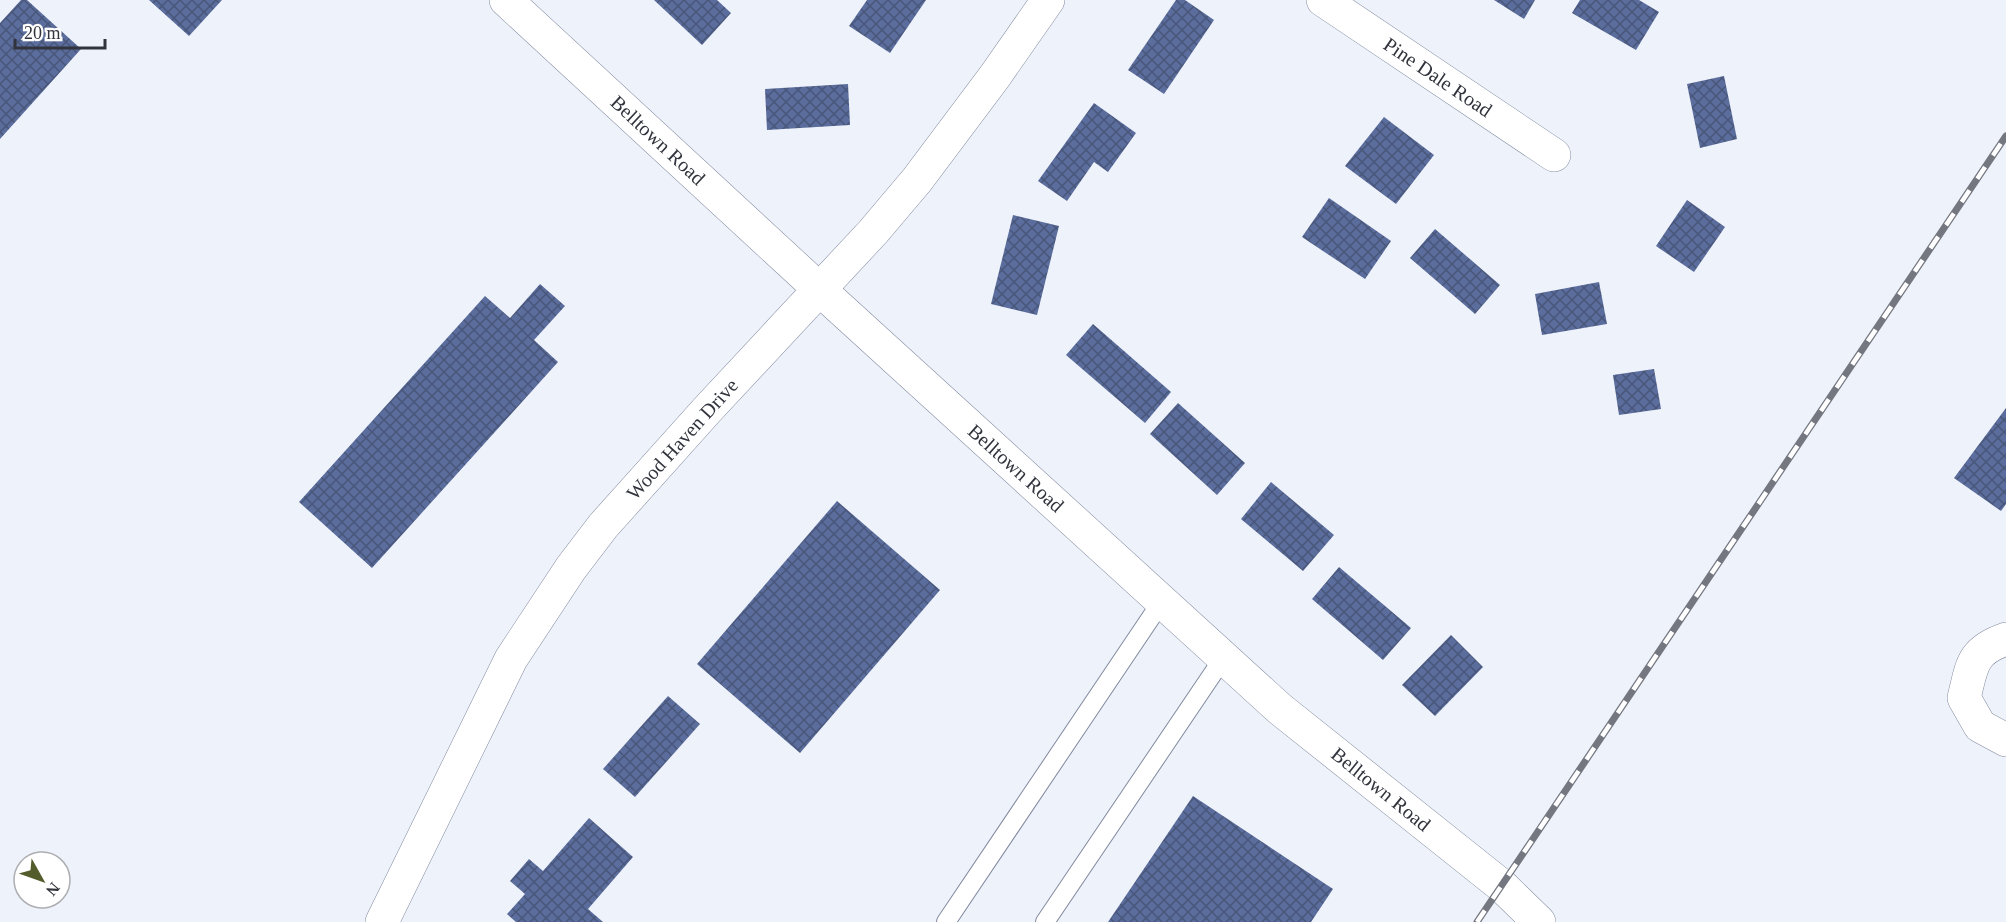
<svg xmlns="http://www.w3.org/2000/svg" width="2006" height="922" font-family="'Times New Roman',serif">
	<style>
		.building { fill: url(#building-cross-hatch) }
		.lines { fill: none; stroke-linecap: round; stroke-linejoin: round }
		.service-casing { stroke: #828a9f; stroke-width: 20 }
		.minor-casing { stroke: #828a9f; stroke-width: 34 }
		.service { stroke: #fff; stroke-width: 18 }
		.minor { stroke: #fff; stroke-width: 33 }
		.rail-casing { stroke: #747780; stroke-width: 7 }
		.rail { stroke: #fff; stroke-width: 4.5; stroke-dasharray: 14; stroke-linecap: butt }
		.labels { text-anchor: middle; stroke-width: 6; stroke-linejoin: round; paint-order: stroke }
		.street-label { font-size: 20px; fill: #31343d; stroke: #fff }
	</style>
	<defs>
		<pattern id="building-cross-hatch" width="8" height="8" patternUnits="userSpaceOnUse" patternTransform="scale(1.5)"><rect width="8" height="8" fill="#5b6d9d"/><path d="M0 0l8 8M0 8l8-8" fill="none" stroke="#48567a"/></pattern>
	</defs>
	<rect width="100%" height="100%" fill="#eef2fb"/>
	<g class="building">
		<path d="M21,0H27L81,49L0,139V23Z"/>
		<path d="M149,0H222L189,36Z"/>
		<path d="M654,0H717L731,13L702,45Z"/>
		<path d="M867,0H926L890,53L849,26Z"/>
		<path d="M1176,0H1185L1214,20L1164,94L1128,70Z"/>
		<path d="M1494,0H1535L1524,19Z"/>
		<path d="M1580,0H1639L1659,12L1636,50L1572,13Z"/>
		<path d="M1724,76L1737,139L1700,148L1687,84Z"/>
		<path d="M848,84L850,125L767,130L765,89Z"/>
		<path d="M1094,103L1136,133L1108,172L1094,162L1067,201L1038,181Z"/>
		<path d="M1384,117L1434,155L1396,204L1345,166Z"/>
		<path d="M1329,198L1391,241L1365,279L1302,237Z"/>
		<path d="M1687,200L1725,227L1694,272L1656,246Z"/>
		<path d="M1013,215L1059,226L1037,315L991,304Z"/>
		<path d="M1435,229L1500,285L1475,314L1410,258Z"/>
		<path d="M1599,282L1607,324L1542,335L1535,294Z"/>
		<path d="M540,284L565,306L534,340L558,362L372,568L299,502L485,296L510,318Z"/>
		<path d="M1093,324L1171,392L1145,423L1066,355Z"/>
		<path d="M1654,369L1661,409L1619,415L1613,375Z"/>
		<path d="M1178,403L1245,463L1217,495L1150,434Z"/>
		<path d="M2006,408V504L2001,511L1954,478Z"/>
		<path d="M1271,482L1334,535L1303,571L1241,519Z"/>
		<path d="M837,501L940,590L800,753L697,664Z"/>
		<path d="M1339,567L1411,628L1383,660L1312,599Z"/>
		<path d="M1451,635L1483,667L1435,716L1402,685Z"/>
		<path d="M668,696L700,724L635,797L603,769Z"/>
		<path d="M1193,796L1333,889L1311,922H1108Z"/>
		<path d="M589,818L633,857L588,909L603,922H516L507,914L525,894L510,881L529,859L543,871Z"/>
	</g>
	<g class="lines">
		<defs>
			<g id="service">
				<path d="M946,922L1162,601"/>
				<path d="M1045,922L1224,657"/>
			</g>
			<g id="minor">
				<path d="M506,0L819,289L1280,709L1502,886L1539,922"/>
				<path d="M1323,0L1554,155"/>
				<path d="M2006,639C1971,651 1972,666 1964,698L1980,726L2006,740"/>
				<path d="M382,922L511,659L571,568L603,526L707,410L873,232L917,180L995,76L1048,0"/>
			</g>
		</defs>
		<use href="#service" class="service-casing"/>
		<use href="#minor" class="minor-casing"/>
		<use href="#service" class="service"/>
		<use href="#minor" class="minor"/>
		<defs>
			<path id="rail" d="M1477,922L2006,136"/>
		</defs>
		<use href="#rail" class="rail-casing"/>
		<use href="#rail" class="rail"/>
	</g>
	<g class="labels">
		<g class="street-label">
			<text transform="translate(1438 77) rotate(34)" y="7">Pine Dale Road</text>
			<text transform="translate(658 140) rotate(43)" y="7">Belltown Road</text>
			<text transform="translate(682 439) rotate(-48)" y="7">Wood Haven Drive</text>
			<text transform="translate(1016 468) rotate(42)" y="7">Belltown Road</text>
			<text transform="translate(1381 789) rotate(39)" y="7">Belltown Road</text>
		</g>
	</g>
	<g transform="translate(42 880) rotate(130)"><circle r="28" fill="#ffffff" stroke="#adaeb1" stroke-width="1.5"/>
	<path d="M0-4.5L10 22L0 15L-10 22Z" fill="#535c2b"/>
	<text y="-9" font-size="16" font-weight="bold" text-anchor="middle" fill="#31343d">N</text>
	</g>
	<path d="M15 39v9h90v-9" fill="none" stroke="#31343d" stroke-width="3"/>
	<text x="24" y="39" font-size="18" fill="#31343d" stroke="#ffffff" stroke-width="4.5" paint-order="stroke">20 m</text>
</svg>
